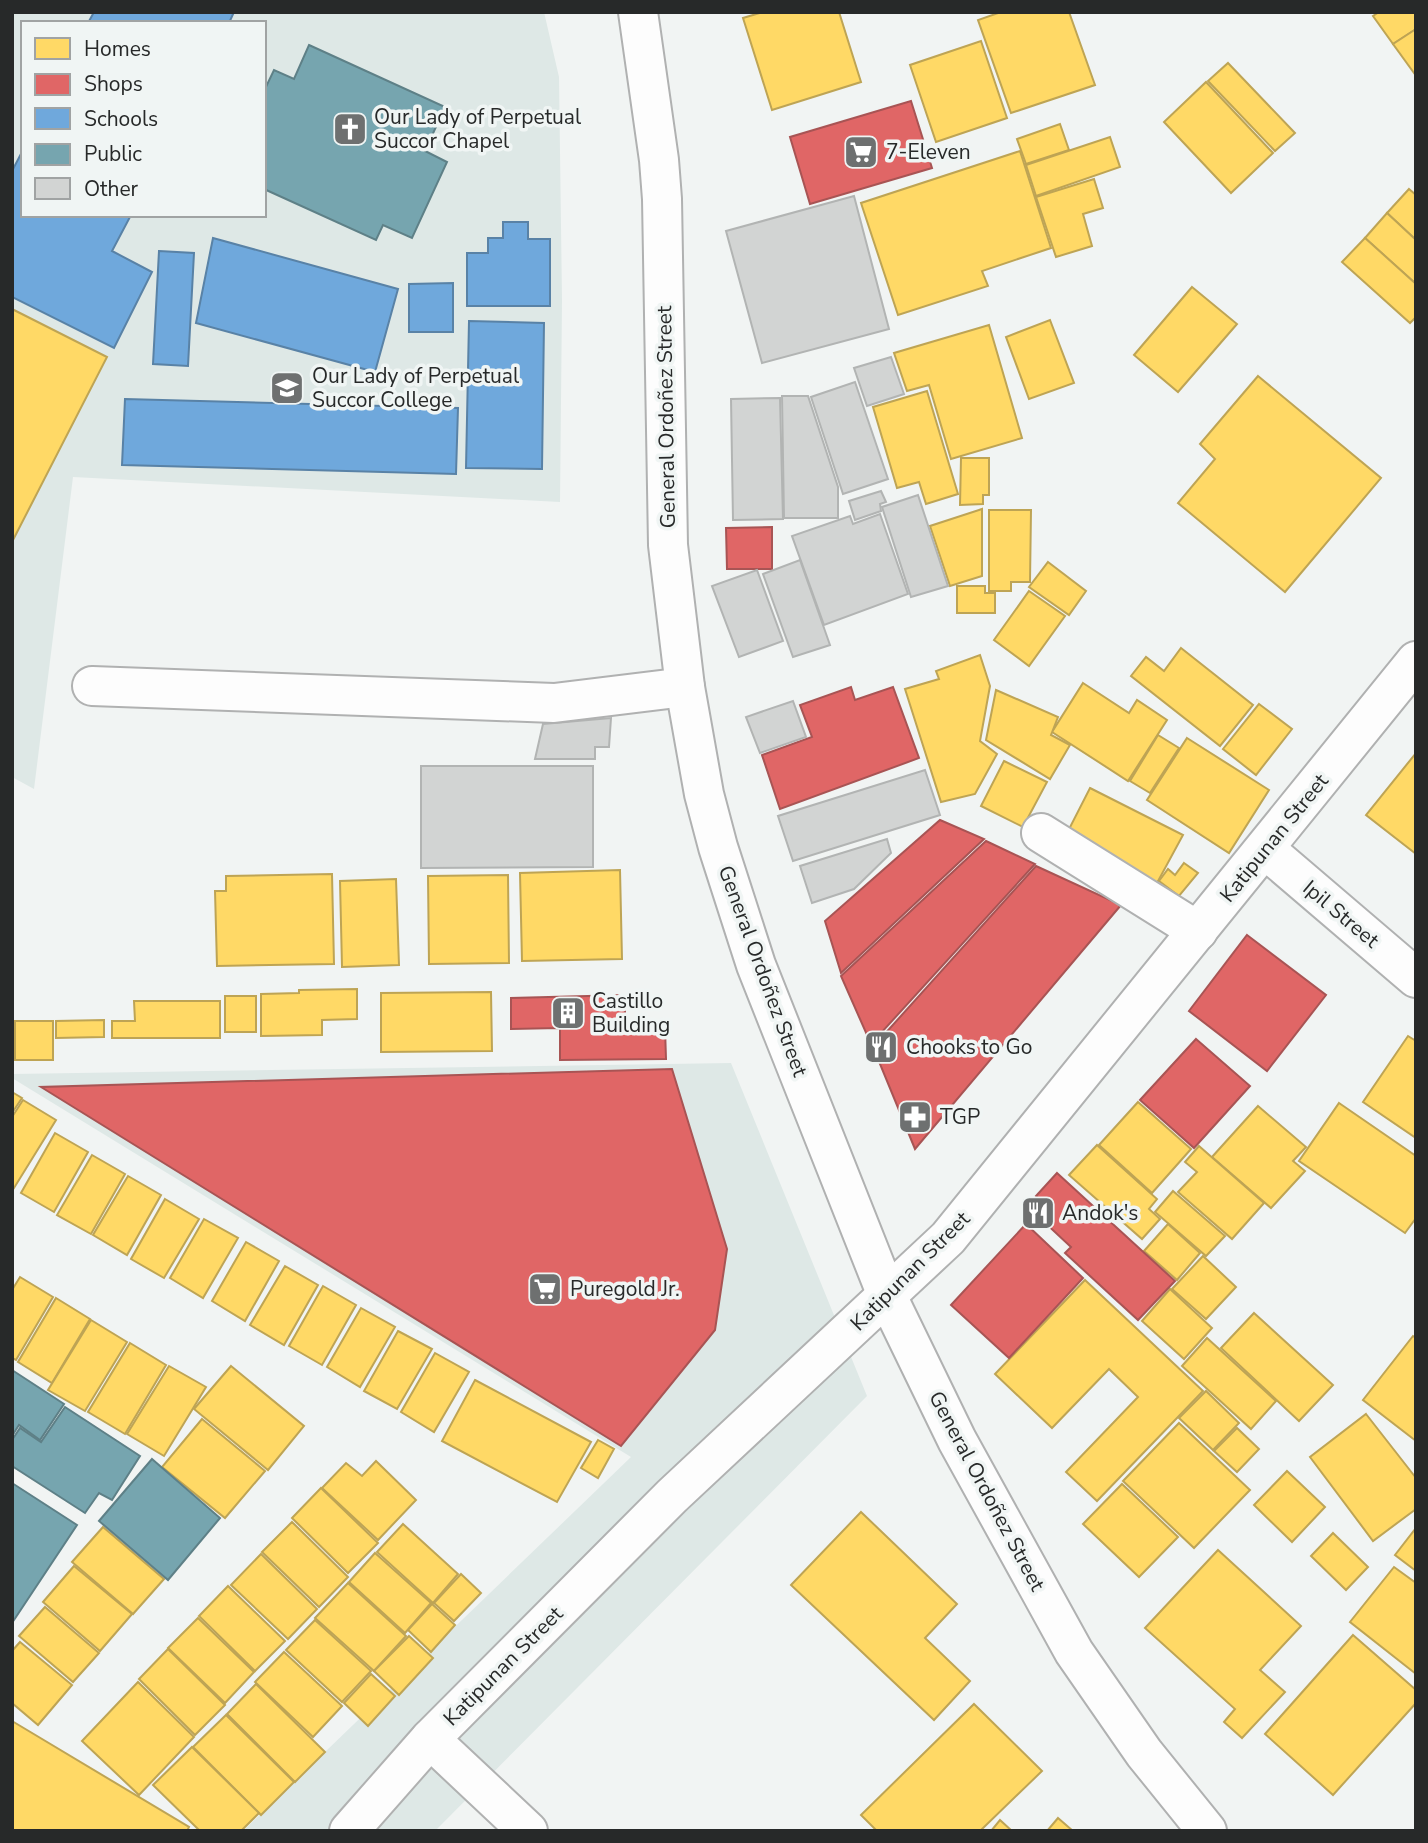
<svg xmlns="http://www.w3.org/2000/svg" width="1428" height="1843" font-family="'Nunito Sans',sans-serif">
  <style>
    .built { fill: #dee8e6; fill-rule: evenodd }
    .homes { fill: #ffd966; stroke: #bea454; stroke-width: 2 }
    .shops { fill: #e06666; stroke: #a85454; stroke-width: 2 }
    .schools { fill: #6fa8dc; stroke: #5982a6; stroke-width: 2 }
    .public { fill: #76a5af; stroke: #5e8087; stroke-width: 2 }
    .building { fill: #d2d4d3; stroke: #b2b4b3; stroke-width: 2 }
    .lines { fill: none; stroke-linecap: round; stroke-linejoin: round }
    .minor-casing { stroke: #b0b1b1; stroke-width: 42 }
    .major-casing { stroke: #b0b1b1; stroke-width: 42 }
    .minor { stroke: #fdfdfd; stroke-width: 38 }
    .major { stroke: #fdfdfd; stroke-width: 38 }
    .labels { text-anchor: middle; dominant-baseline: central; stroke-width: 7; stroke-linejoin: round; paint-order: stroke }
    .poi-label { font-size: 21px; fill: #272929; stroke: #f0f5f4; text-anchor: start }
    .street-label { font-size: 21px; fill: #272929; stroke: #f0f5f4 }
  </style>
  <rect width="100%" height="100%" fill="#f1f4f3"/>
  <g class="built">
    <path d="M12,12H544L559,77L562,300L560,502L73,477L34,789L12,777ZM23,23H264V215H23Z"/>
    <path d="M731,1063L867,1396L435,1831H243L631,1457L12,1078V1074Z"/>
  </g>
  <g class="homes">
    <path d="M763,12H839L861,82L772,110L743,18Z"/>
    <path d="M1001,12H1069L1095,85L1011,113L978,20Z"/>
    <path d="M1379,12H1416V29L1393,44L1373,16Z"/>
    <path d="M1416,29V71L1414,73L1393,44Z"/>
    <path d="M981,41L1007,118L936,142L910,65Z"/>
    <path d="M1228,63L1295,133L1275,151L1208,81Z"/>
    <path d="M1206,82L1273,153L1231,193L1164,122Z"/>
    <path d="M1060,124L1069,150L1026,164L1017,139Z"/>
    <path d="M1110,137L1120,167L1036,196L1026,165Z"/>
    <path d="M1020,151L1051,248L982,271L988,286L898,315L861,203Z"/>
    <path d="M1094,179L1103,208L1083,214L1092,246L1056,257L1036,197Z"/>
    <path d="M1409,189L1416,195V240L1387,213Z"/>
    <path d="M1387,213L1416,240V284L1365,238Z"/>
    <path d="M1365,238L1416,284V317L1410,323L1342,262Z"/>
    <path d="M1192,287L1237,324L1178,392L1134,355Z"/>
    <path d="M12,309L107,357L12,542Z"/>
    <path d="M1050,320L1074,383L1029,399L1006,337Z"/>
    <path d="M989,325L1022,438L951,459L929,385L907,391L894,353Z"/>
    <path d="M1258,376L1381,478L1285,592L1178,503L1215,459L1200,444Z"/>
    <path d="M927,391L958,494L926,504L919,482L897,488L873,407Z"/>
    <path d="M961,458H989V495H983V504L960,505Z"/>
    <path d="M982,509V576L950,586L930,526Z"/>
    <path d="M989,510H1031L1030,582H1011V591H989Z"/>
    <path d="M1048,562L1086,591L1069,615L1029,587Z"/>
    <path d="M957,586H985V593H995V613H957Z"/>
    <path d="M1029,591L1065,616L1029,666L994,640Z"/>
    <path d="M1181,648L1253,705L1220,746L1131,676L1146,657L1164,671Z"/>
    <path d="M980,655L990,686L980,741L997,754L975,794L941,802L905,689L939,679L936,671Z"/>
    <path d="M1083,683L1129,713L1137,700L1167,720L1128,781L1052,732Z"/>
    <path d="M996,690L1058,717L1051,735L1070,745L1050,779L986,740Z"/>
    <path d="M1259,704L1292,729L1256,775L1223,749Z"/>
    <path d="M1158,735L1179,748L1150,793L1130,781Z"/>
    <path d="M1187,738L1269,790L1229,853L1147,800Z"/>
    <path d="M1416,753V854L1366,815Z"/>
    <path d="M1004,761L1047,782L1023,827L981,806Z"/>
    <path d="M1090,788L1183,835L1157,883L1066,835Z"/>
    <path d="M1184,863L1198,873L1179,896L1159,881L1168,869L1175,875Z"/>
    <path d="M620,870L622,959L522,961L520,873Z"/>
    <path d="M332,874L334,964L217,966L215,891H226V876Z"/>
    <path d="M508,875L509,963L429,964L428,876Z"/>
    <path d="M396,879L399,965L342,967L340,881Z"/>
    <path d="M357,989V1019L322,1020V1035L261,1036V994L299,993V990Z"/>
    <path d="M491,992L492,1051L381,1052V993Z"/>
    <rect x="225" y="996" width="31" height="36"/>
    <path d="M134,1001H220V1038H112V1021H135Z"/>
    <path d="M104,1020V1037L56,1038V1021Z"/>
    <rect x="15" y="1021" width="38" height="39"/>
    <path d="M1408,1036L1416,1041V1138L1363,1102Z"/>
    <path d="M12,1092L22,1098L12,1113Z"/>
    <path d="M23,1100L56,1120L14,1188L12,1186V1117Z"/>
    <path d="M1138,1102L1191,1149L1152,1193L1099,1145Z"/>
    <path d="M1339,1103L1416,1156V1218L1405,1233L1299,1161Z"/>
    <path d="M1258,1106L1306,1147L1293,1161L1305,1171L1271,1208L1212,1157Z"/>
    <path d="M55,1133L88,1152L54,1212L21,1193Z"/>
    <path d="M1097,1145L1157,1199L1149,1209L1160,1219L1142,1239L1069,1175Z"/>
    <path d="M1199,1146L1264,1203L1232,1239L1178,1192L1197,1172L1185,1162Z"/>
    <path d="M92,1155L125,1174L91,1234L57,1215Z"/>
    <path d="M128,1176L161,1195L127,1255L93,1235Z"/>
    <path d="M1173,1191L1225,1236L1206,1256L1155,1212Z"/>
    <path d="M165,1199L199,1219L164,1278L131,1259Z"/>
    <path d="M204,1219L238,1238L203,1298L170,1278Z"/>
    <path d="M1168,1224L1200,1253L1177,1280L1144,1251Z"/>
    <path d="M246,1242L279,1261L245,1321L212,1301Z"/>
    <path d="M1203,1256L1236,1287L1206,1319L1172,1289Z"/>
    <path d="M285,1266L318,1285L284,1345L250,1325Z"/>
    <path d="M20,1277L53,1297L16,1360L12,1358V1290Z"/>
    <path d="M1085,1280L1203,1391L1097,1501L1066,1472L1138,1397L1109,1369L1052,1428L995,1374Z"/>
    <path d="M323,1286L356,1305L322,1365L289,1346Z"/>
    <path d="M1170,1289L1212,1328L1184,1359L1142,1321Z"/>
    <path d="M56,1298L90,1319L52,1383L18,1362Z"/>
    <path d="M361,1308L395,1327L360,1387L327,1367Z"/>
    <path d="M1254,1313L1333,1385L1299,1421L1221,1348Z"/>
    <path d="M91,1320L127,1342L85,1411L48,1390Z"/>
    <path d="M398,1331L432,1349L397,1409L364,1391Z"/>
    <path d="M1413,1336L1416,1338V1441L1363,1400Z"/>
    <path d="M1207,1338L1276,1401L1251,1429L1182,1366Z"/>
    <path d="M130,1343L166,1365L125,1434L88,1412Z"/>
    <path d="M435,1353L469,1372L434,1432L401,1412Z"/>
    <path d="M169,1366L206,1387L164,1456L127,1434Z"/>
    <path d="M231,1366L304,1426L268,1470L194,1409Z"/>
    <path d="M475,1380L591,1442L557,1502L442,1441Z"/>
    <path d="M1206,1391L1239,1423L1213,1450L1179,1418Z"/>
    <path d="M1366,1414L1416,1478V1509L1373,1541L1310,1457Z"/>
    <path d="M202,1419L265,1471L225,1518L162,1467Z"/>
    <path d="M1179,1423L1250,1490L1194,1548L1123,1481Z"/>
    <path d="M1237,1428L1259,1449L1237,1472L1214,1451Z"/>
    <path d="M598,1440L614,1449L598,1478L581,1468Z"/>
    <path d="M376,1461L416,1500L378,1540L322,1488L346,1463L362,1476Z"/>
    <path d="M1287,1471L1325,1507L1292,1542L1254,1505Z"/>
    <path d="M1122,1484L1178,1537L1139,1577L1083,1524Z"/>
    <path d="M321,1488L378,1543L348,1573L292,1518Z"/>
    <path d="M861,1512L957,1604L925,1638L970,1681L934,1720L791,1585Z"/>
    <path d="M292,1522L348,1577L319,1607L262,1552Z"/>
    <path d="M403,1524L458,1574L433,1603L377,1552Z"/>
    <path d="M103,1527L164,1579L133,1614L72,1562Z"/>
    <path d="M1416,1528V1571L1395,1555Z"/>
    <path d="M1333,1533L1368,1567L1346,1590L1311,1556Z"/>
    <path d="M1218,1550L1301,1626L1260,1670L1285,1692L1242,1738L1224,1722L1235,1709L1145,1628Z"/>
    <path d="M375,1553L431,1603L405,1633L349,1582Z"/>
    <path d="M261,1554L317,1609L288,1639L231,1585Z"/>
    <path d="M74,1566L132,1614L100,1651L43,1602Z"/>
    <path d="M1394,1567L1416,1583V1674L1350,1622Z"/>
    <path d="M461,1574L481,1593L454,1621L434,1603Z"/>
    <path d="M348,1583L406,1636L374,1671L315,1618Z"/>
    <path d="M228,1586L285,1641L255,1671L199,1616Z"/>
    <path d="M432,1604L455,1625L431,1652L408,1630Z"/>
    <path d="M45,1607L99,1653L73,1682L19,1636Z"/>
    <path d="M198,1618L254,1672L225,1703L168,1648Z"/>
    <path d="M315,1620L371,1671L342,1702L286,1650Z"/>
    <path d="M1353,1635L1416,1690V1703L1333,1795L1265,1734Z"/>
    <path d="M409,1636L433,1658L399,1695L374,1671Z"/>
    <path d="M20,1642L72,1685L38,1725L12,1703V1651Z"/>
    <path d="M168,1649L225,1705L195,1735L139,1679Z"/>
    <path d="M284,1652L342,1706L313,1737L255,1682Z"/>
    <path d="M371,1674L395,1696L368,1726L344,1703Z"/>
    <path d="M138,1682L194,1737L139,1795L82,1741Z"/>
    <path d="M256,1684L325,1752L295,1782L227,1714Z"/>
    <path d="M974,1704L1042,1771L980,1831H877L861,1815Z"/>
    <path d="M226,1715L294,1782L261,1815L193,1747Z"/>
    <path d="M12,1721L189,1827L187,1831H12Z"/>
    <path d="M192,1747L259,1813L241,1831H200L153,1785Z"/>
    <path d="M1058,1818L1073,1831H1047Z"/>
    <path d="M1000,1820L1012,1831H991Z"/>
  </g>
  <g class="shops">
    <path d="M911,101L932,168L810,204L790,137Z"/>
    <path d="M772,527V569H727L726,528Z"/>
    <path d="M851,687L855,700L893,687L919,758L780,809L762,755L812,737L800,705Z"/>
    <path d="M940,820L984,839L841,973L825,921Z"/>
    <path d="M986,841L1035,864L871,1044L841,976Z"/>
    <path d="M1036,866L1121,905L915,1149L873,1047Z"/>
    <path d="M1247,935L1326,995L1267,1071L1189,1011Z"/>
    <path d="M625,995V1029L665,1028L666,1059L560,1060V1028L511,1029V998Z"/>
    <path d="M1196,1039L1250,1086L1194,1148L1140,1100Z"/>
    <path d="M672,1069L727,1249L715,1330L621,1446L41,1087Z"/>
    <path d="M1057,1173L1175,1281L1138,1320L1065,1253L1071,1247L1042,1220L1050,1210L1036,1196Z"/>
    <path d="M1026,1224L1083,1278L1009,1358L951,1305Z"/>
  </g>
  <g class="schools">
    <path d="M94,12H234L229,23H88Z"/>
    <path d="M23,150V215H131L112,251L152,272L114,348L12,297V171Z"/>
    <path d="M503,222H528V239H550V306H467V253H488V238H503Z"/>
    <path d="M213,238L398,289L375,372L196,323Z"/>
    <path d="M159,251L194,253L188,366L153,364Z"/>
    <path d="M453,283V332H409V284Z"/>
    <path d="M469,321L544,323L542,469L466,468Z"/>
    <path d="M125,399L458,408L456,474L122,465Z"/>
  </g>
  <g class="public">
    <path d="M309,45L445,107L425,151L447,162L412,238L383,225L376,240L264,189V91L274,70L294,79Z"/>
    <path d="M12,1370L64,1404L40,1440L19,1425L12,1436Z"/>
    <path d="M65,1407L140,1456L112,1500L99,1493L85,1513L12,1466V1440L20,1428L41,1442Z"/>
    <path d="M152,1459L220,1518L168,1580L99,1521Z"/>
    <path d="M12,1483L77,1525L12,1623Z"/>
  </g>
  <g class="building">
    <path d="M854,196L889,329L762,363L726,231Z"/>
    <path d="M891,357L904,394L867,406L854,368Z"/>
    <path d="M855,382L888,479L843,494L811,397Z"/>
    <path d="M782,396H808L838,487V518H784Z"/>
    <path d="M780,398L783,519L733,520L731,399Z"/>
    <path d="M881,491L886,502L880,504L881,511L855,520L849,501Z"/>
    <path d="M918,495L948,586L911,597L882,507Z"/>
    <path d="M880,514L908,594L824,625L792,536L850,516L853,524Z"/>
    <path d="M800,560L830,645L793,657L763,574Z"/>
    <path d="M757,570L783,641L739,657L712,586Z"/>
    <path d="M793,701L806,737L760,753L746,717Z"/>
    <path d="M611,718L609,747H595V759H535L543,724Z"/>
    <path d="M421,766H593V867L421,868Z"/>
    <path d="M925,770L940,815L793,861L778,816Z"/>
    <path d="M887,839L891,853L854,889L812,903L800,866Z"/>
  </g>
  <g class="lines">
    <g class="minor-casing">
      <g id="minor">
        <path d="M92,686L554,703L685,687"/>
        <path d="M1041,833L1198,931"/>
        <path d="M1265,849L1416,978"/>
        <path d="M430,1739L528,1831"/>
        <path d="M349,1831L430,1739L672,1496L948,1238L1416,661"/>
      </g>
    </g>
    <g class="major-casing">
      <path id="major" d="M638,12L659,160L662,199L668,545L685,687L704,794L718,847L756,965L888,1298L957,1440L1074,1652L1144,1753L1207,1831"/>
    </g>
    <use href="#minor" class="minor"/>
    <use href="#major" class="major"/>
  </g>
  <defs>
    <g id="church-square" transform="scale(1.75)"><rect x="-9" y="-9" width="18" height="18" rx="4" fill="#6e7070" stroke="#f0f5f4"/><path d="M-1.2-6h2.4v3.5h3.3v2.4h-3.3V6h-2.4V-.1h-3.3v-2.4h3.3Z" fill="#fff"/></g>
    <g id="supermarket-square" transform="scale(1.75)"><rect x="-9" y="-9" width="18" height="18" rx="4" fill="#6e7070" stroke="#f0f5f4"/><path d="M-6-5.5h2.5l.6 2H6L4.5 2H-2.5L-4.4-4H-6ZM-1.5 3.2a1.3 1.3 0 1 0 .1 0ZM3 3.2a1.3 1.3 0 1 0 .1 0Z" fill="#fff"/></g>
    <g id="university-square" transform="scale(1.75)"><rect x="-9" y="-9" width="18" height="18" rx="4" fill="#6e7070" stroke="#f0f5f4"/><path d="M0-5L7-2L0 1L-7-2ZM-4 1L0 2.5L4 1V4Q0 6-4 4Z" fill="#fff"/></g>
    <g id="building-square" transform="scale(1.75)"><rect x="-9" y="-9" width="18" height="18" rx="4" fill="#6e7070" stroke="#f0f5f4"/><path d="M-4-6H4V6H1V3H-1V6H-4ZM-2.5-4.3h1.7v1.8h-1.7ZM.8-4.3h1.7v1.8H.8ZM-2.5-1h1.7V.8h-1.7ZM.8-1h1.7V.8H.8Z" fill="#fff"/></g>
    <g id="restaurant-square" transform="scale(1.75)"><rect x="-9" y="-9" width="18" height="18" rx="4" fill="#6e7070" stroke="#f0f5f4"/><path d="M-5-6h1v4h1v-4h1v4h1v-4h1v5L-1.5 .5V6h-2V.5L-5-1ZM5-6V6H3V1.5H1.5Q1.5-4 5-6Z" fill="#fff"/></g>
    <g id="pharmacy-square" transform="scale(1.75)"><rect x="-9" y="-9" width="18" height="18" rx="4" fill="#6e7070" stroke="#f0f5f4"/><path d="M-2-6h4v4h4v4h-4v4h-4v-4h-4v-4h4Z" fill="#fff"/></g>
  </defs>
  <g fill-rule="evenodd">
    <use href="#church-square" x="350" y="129"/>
    <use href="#supermarket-square" x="861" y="152"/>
    <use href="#university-square" x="287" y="388"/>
    <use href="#building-square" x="568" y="1013"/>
    <use href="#restaurant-square" x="881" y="1047"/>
    <use href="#pharmacy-square" x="915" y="1117"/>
    <use href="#restaurant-square" x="1038" y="1213"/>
    <use href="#supermarket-square" x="545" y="1289"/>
  </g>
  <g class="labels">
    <g class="poi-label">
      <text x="374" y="117">Our Lady of Perpetual<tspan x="374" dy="24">Succor Chapel</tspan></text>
      <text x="886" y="152">7-Eleven</text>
      <text x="312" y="376">Our Lady of Perpetual<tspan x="312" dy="24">Succor College</tspan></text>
      <text x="592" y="1001">Castillo<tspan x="592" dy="24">Building</tspan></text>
      <text x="906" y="1047">Chooks to Go</text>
      <text x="940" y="1117">TGP</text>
      <text x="1062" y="1213">Andok's</text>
      <text x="570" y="1289">Puregold Jr.</text>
    </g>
    <g class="street-label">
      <text transform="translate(666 417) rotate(-91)">General Ordoñez Street</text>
      <text transform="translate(1274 838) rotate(-51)">Katipunan Street</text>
      <text transform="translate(1341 914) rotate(40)">Ipil Street</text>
      <text transform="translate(763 971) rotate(70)">General Ordoñez Street</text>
      <text transform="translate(910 1271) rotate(-45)">Katipunan Street</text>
      <text transform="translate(987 1491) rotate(62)">General Ordoñez Street</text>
      <text transform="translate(503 1666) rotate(-45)">Katipunan Street</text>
    </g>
  </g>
  <rect width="1428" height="1843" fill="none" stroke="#272929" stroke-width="28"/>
  <rect x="21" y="21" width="245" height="196" fill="#f0f5f4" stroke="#a0a3a3" stroke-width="2"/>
  <rect x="35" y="38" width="35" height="21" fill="#ffd966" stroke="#a0a3a3" stroke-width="2"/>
  <text x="84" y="56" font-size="21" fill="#272929">Homes</text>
  <rect x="35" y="74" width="35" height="21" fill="#e06666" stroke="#a0a3a3" stroke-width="2"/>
  <text x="84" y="91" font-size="21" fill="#272929">Shops</text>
  <rect x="35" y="108" width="35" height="21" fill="#6fa8dc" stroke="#a0a3a3" stroke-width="2"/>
  <text x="84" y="126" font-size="21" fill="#272929">Schools</text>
  <rect x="35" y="144" width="35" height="21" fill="#76a5af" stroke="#a0a3a3" stroke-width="2"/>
  <text x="84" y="161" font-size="21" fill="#272929">Public</text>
  <rect x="35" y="178" width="35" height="21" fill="#d2d4d3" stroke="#a0a3a3" stroke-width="2"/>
  <text x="84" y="196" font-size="21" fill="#272929">Other</text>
</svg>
